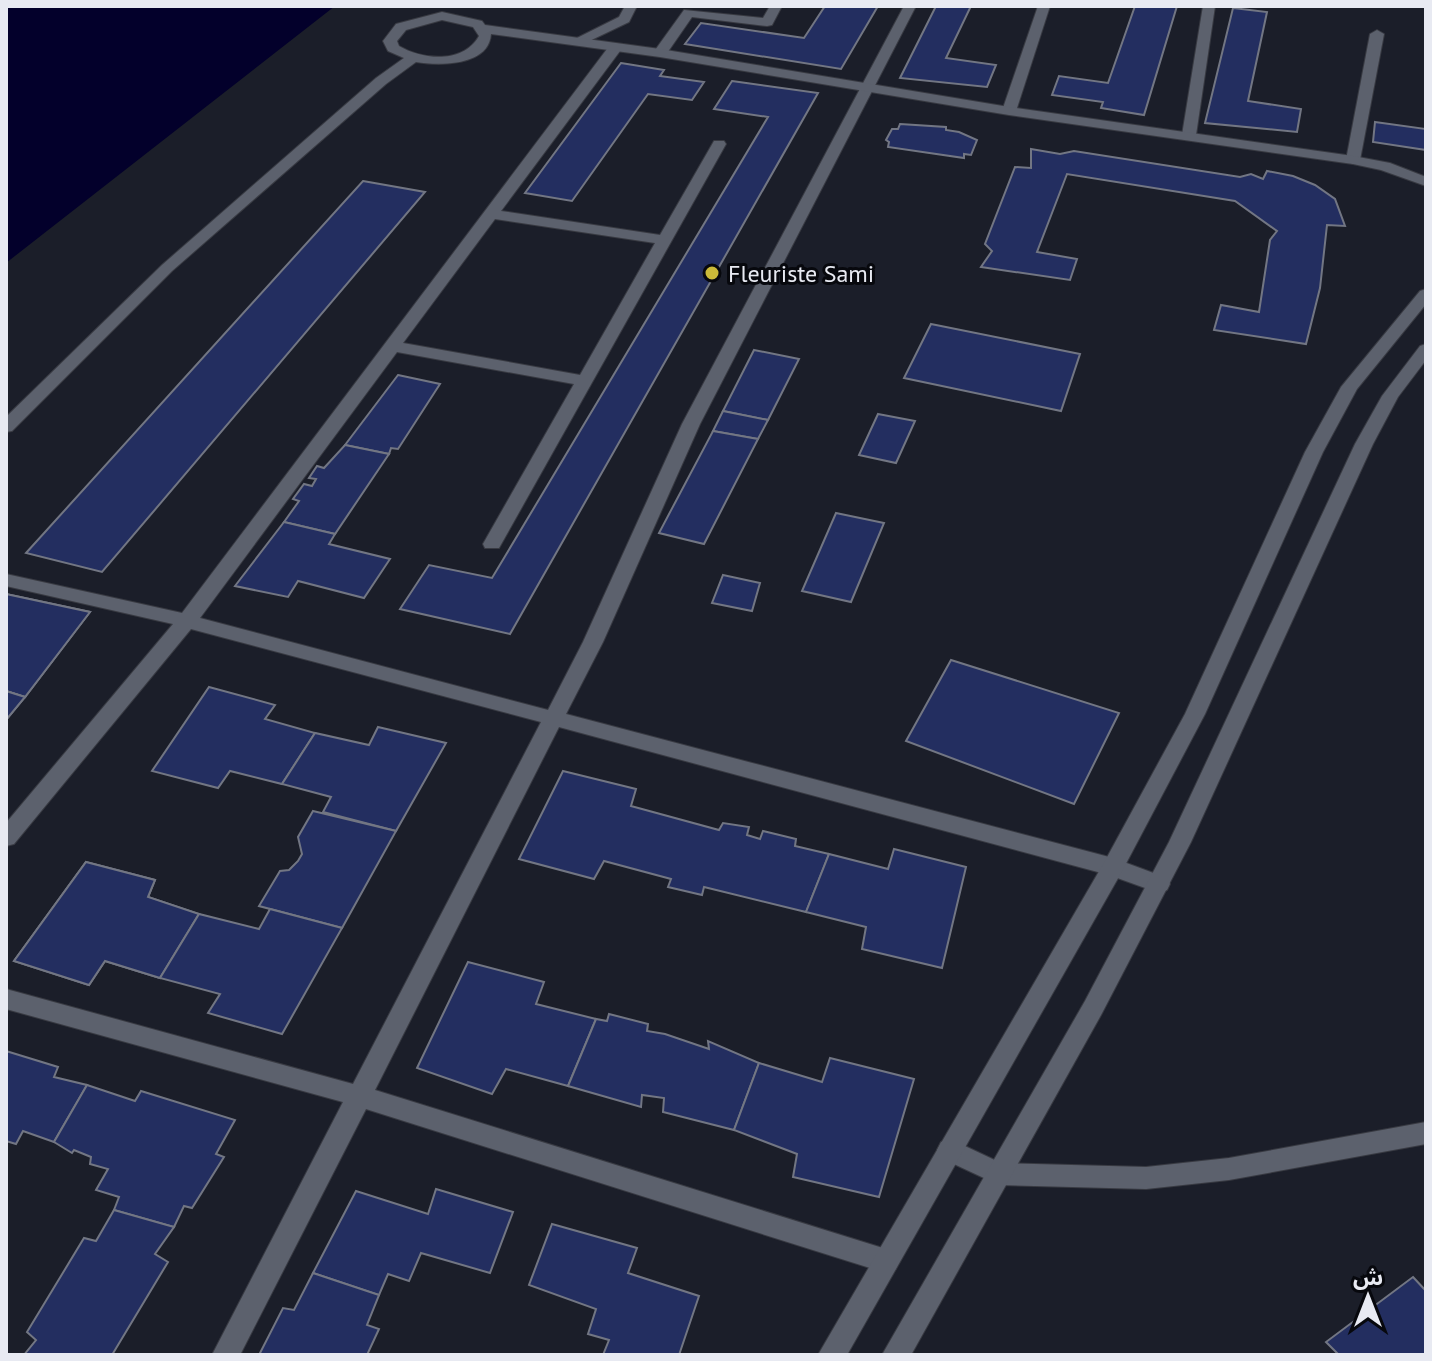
<svg xmlns="http://www.w3.org/2000/svg" width="1432" height="1361" font-family="'PT Sans','Noto Sans Arabic',sans-serif">
  <style>
    .water { fill: #03002b }
    .building { fill: #232e60; stroke: #727683; stroke-width: 2 }
    .lines { fill: none; stroke-linecap: round; stroke-linejoin: round }
    .lane-casing { stroke: #383a42; stroke-width: 2 }
    .street-casing { stroke: #383a42; stroke-width: 2 }
    .secondary-casing { stroke: #383a42; stroke-width: 2 }
    .lane { fill: #5c616d; fill-rule: evenodd }
    .street { fill: #5c616d; fill-rule: evenodd }
    .secondary { fill: #5c616d; fill-rule: evenodd }
    .poi-dot { fill: #cbba39; stroke: #07080d; stroke-width: 3 }
    .labels { text-anchor: middle; dominant-baseline: central; stroke-width: 6; stroke-linejoin: round; paint-order: stroke }
    .far-poi-label { font-size: 24px; fill: #e8eaf2; stroke: #07080d; text-anchor: start }
  </style>
  <rect width="100%" height="100%" fill="#1b1e29"/>
  <path class="water" d="M6,6H335L6,263Z"/>
  <g class="building">
    <path d="M825,6H878L841,69L685,44L701,23L804,38Z"/>
    <path d="M936,6H971L946,58L996,65L987,87L900,78Z"/>
    <path d="M1135,6H1177L1144,115L1101,108L1103,102L1052,95L1059,76L1108,83Z"/>
    <path d="M1233,8L1267,12L1248,101L1301,109L1297,132L1205,123Z"/>
    <path d="M621,63L664,70L660,76L704,82L692,100L648,94L572,201L525,193Z"/>
    <path d="M732,81L818,93L510,634L400,609L429,565L492,578L768,117L714,109Z"/>
    <path d="M1375,122L1426,129V150L1373,142Z"/>
    <path d="M900,124L946,127V130L959,132L977,140L971,155L964,154V158L888,147L889,142L886,140L892,129H898Z"/>
    <path d="M1031,149L1060,154L1074,151L1240,177L1251,174L1263,179L1267,171L1293,176L1315,185L1335,199L1345,226L1327,225L1320,288L1306,344L1214,330L1221,305L1259,312L1270,240L1277,231L1235,201L1067,174L1037,252L1077,259L1070,280L981,267L992,251L985,244L1015,167L1031,168Z"/>
    <path d="M363,181L425,192L102,572L26,553Z"/>
    <path d="M931,324L1080,354L1061,411L904,378Z"/>
    <path d="M754,350L799,359L768,420L723,411Z"/>
    <path d="M398,375L440,384L398,449L391,448L389,454L345,445Z"/>
    <path d="M723,411L768,420L758,439L713,431Z"/>
    <path d="M878,414L915,421L896,463L859,455Z"/>
    <path d="M713,431L758,439L704,544L659,533Z"/>
    <path d="M345,445L389,454L335,534L284,522L299,501L293,499L304,484L312,486L316,479L309,478L317,466L324,468Z"/>
    <path d="M836,513L884,523L851,602L802,591Z"/>
    <path d="M284,522L335,534L329,544L390,559L364,598L298,581L288,597L235,586Z"/>
    <path d="M723,575L760,583L752,611L712,603Z"/>
    <path d="M6,594L90,612L25,697L6,691Z"/>
    <path d="M6,594L90,612L25,697L6,691Z"/>
    <path d="M951,660L1119,713L1074,804L906,741Z"/>
    <path d="M209,687L275,705L265,719L315,733L282,784L230,771L218,788L152,771Z"/>
    <path d="M6,691L25,697L6,720Z"/>
    <path d="M6,691L25,697L6,720Z"/>
    <path d="M378,727L446,743L396,831L323,812L331,797L282,784L315,733L369,745Z"/>
    <path d="M563,771L636,789L631,806L719,830L723,823L749,827L747,835L760,839L763,831L796,839L795,846L829,854L806,912L704,887L702,895L668,887L671,879L604,861L594,879L519,859Z"/>
    <path d="M313,811L396,831L342,928L259,906L280,871L289,870L298,861L302,854L298,837Z"/>
    <path d="M894,849L966,867L942,968L862,949L866,927L806,912L829,854L888,869Z"/>
    <path d="M86,862L155,880L148,897L199,914L160,978L105,961L89,985L14,961Z"/>
    <path d="M86,862L155,880L148,897L199,914L160,978L105,961L89,985L14,961Z"/>
    <path d="M270,909L342,928L282,1034L208,1013L220,994L160,978L199,914L259,929Z"/>
    <path d="M468,962L544,982L536,1004L596,1019L568,1086L506,1069L492,1094L417,1068Z"/>
    <path d="M609,1014L648,1024L647,1031L665,1034L709,1049L708,1041L759,1063L734,1130L663,1112L664,1098L642,1095L641,1107L568,1086L596,1019L607,1021Z"/>
    <path d="M6,1051L58,1067L54,1077L87,1085L54,1142L23,1131L16,1144L6,1141Z"/>
    <path d="M830,1058L914,1079L879,1197L793,1177L797,1154L734,1130L759,1063L822,1082Z"/>
    <path d="M87,1085L135,1101L141,1091L235,1120L216,1154L224,1157L192,1208L184,1206L174,1227L114,1210L119,1197L96,1190L108,1169L90,1164L91,1157L74,1150L72,1153L54,1142Z"/>
    <path d="M436,1189L513,1212L490,1273L421,1253L409,1281L388,1274L379,1295L313,1273L356,1191L428,1214Z"/>
    <path d="M114,1210L174,1227L155,1254L168,1262L112,1355H24L36,1340L27,1332L84,1238L96,1241Z"/>
    <path d="M552,1224L637,1248L628,1273L699,1296L679,1355H603L609,1340L588,1334L596,1309L529,1285Z"/>
    <path d="M313,1273L379,1295L367,1325L379,1329L367,1355H259L283,1308L294,1310Z"/>
    <path d="M1413,1277L1426,1291V1355H1339L1326,1342Z"/>
  </g>
  <g class="lines">
    <g class="lane-casing">
      <path id="lane" d="M1426,1122V1144L1229,1180L1146,1189L999,1185L941,1158L937,1150L941,1142L950,1139L1001,1163L1146,1167L1229,1158Z"/>
    </g>
    <g class="street-casing">
      <g id="street">
        <path d="M625,6H637L629,22L581,45L569,42L619,17Z"/>
        <path d="M770,6H782L772,25L767,26L692,17L665,56L653,53L684,10L763,18Z"/>
        <path d="M904,6H916L700,424L603,642L566,714L1113,858L1167,878L1170,884L1167,890L1159,893L1109,875L559,727L375,1090L886,1249L895,1252L899,1261L895,1270L886,1273L366,1109L240,1355H212L343,1102L6,1009V989L353,1084L541,722L191,629L14,844L6,846V823L173,624L6,586V574L182,613L610,45H620V51L501,211L660,235L714,141H724L726,144L499,548H485L483,544L574,384L397,352L200,618L548,710L583,642L682,424ZM495,219L655,243L580,375L403,343Z"/>
        <path d="M1038,6H1050L1016,111L1004,114L1002,111Z"/>
        <path d="M1203,6H1215L1196,135L1189,139L1182,135Z"/>
        <path d="M1377,30L1384,34L1360,160L1353,164L1346,160L1370,34Z"/>
      </g>
    </g>
    <g class="secondary-casing">
      <g id="secondary">
        <path d="M442,12L482,21L485,25L660,49L1009,107L1353,156L1390,163L1426,177V186L1381,170L1353,164L1009,115L660,57L491,34C489,66 440,66 416,62L386,84L172,271L12,431L6,432V417L162,265L376,78L404,58L388,51L383,41L396,24ZM442,20L473,27L479,36C463,64 423,60 399,46L397,41L406,30Z"/>
        <path d="M1426,289V304L1357,389L1323,452L1205,714L1121,873L847,1355H818L1105,861L1185,714L1305,452L1341,387L1420,291Z"/>
        <path d="M1426,344V360L1398,397L1373,444L1191,842L1101,1015L911,1355H882L1085,1001L1169,842L1355,444L1382,396L1420,346Z"/>
      </g>
    </g>
    <use href="#lane" class="lane"/>
    <use href="#street" class="street"/>
    <use href="#secondary" class="secondary"/>
  </g>
  <circle class="poi-dot" cx="712" cy="273" r="8"/>
  <g class="labels">
    <g class="far-poi-label">
      <text x="728" y="273">Fleuriste Sami</text>
    </g>
  </g>
  <rect width="1432" height="1361" fill="none" stroke="#e8eaf2" stroke-width="16"/>
  <g transform="translate(1368 1297)" stroke="#07080d" stroke-width="6" paint-order="stroke">
  <path d="M0-6L14 30L0 20L-14 30Z" fill="#e8eaf2"/>
  <text y="-12" font-size="22" font-weight="bold" text-anchor="middle" fill="#e8eaf2">ش</text>
  </g>
</svg>
